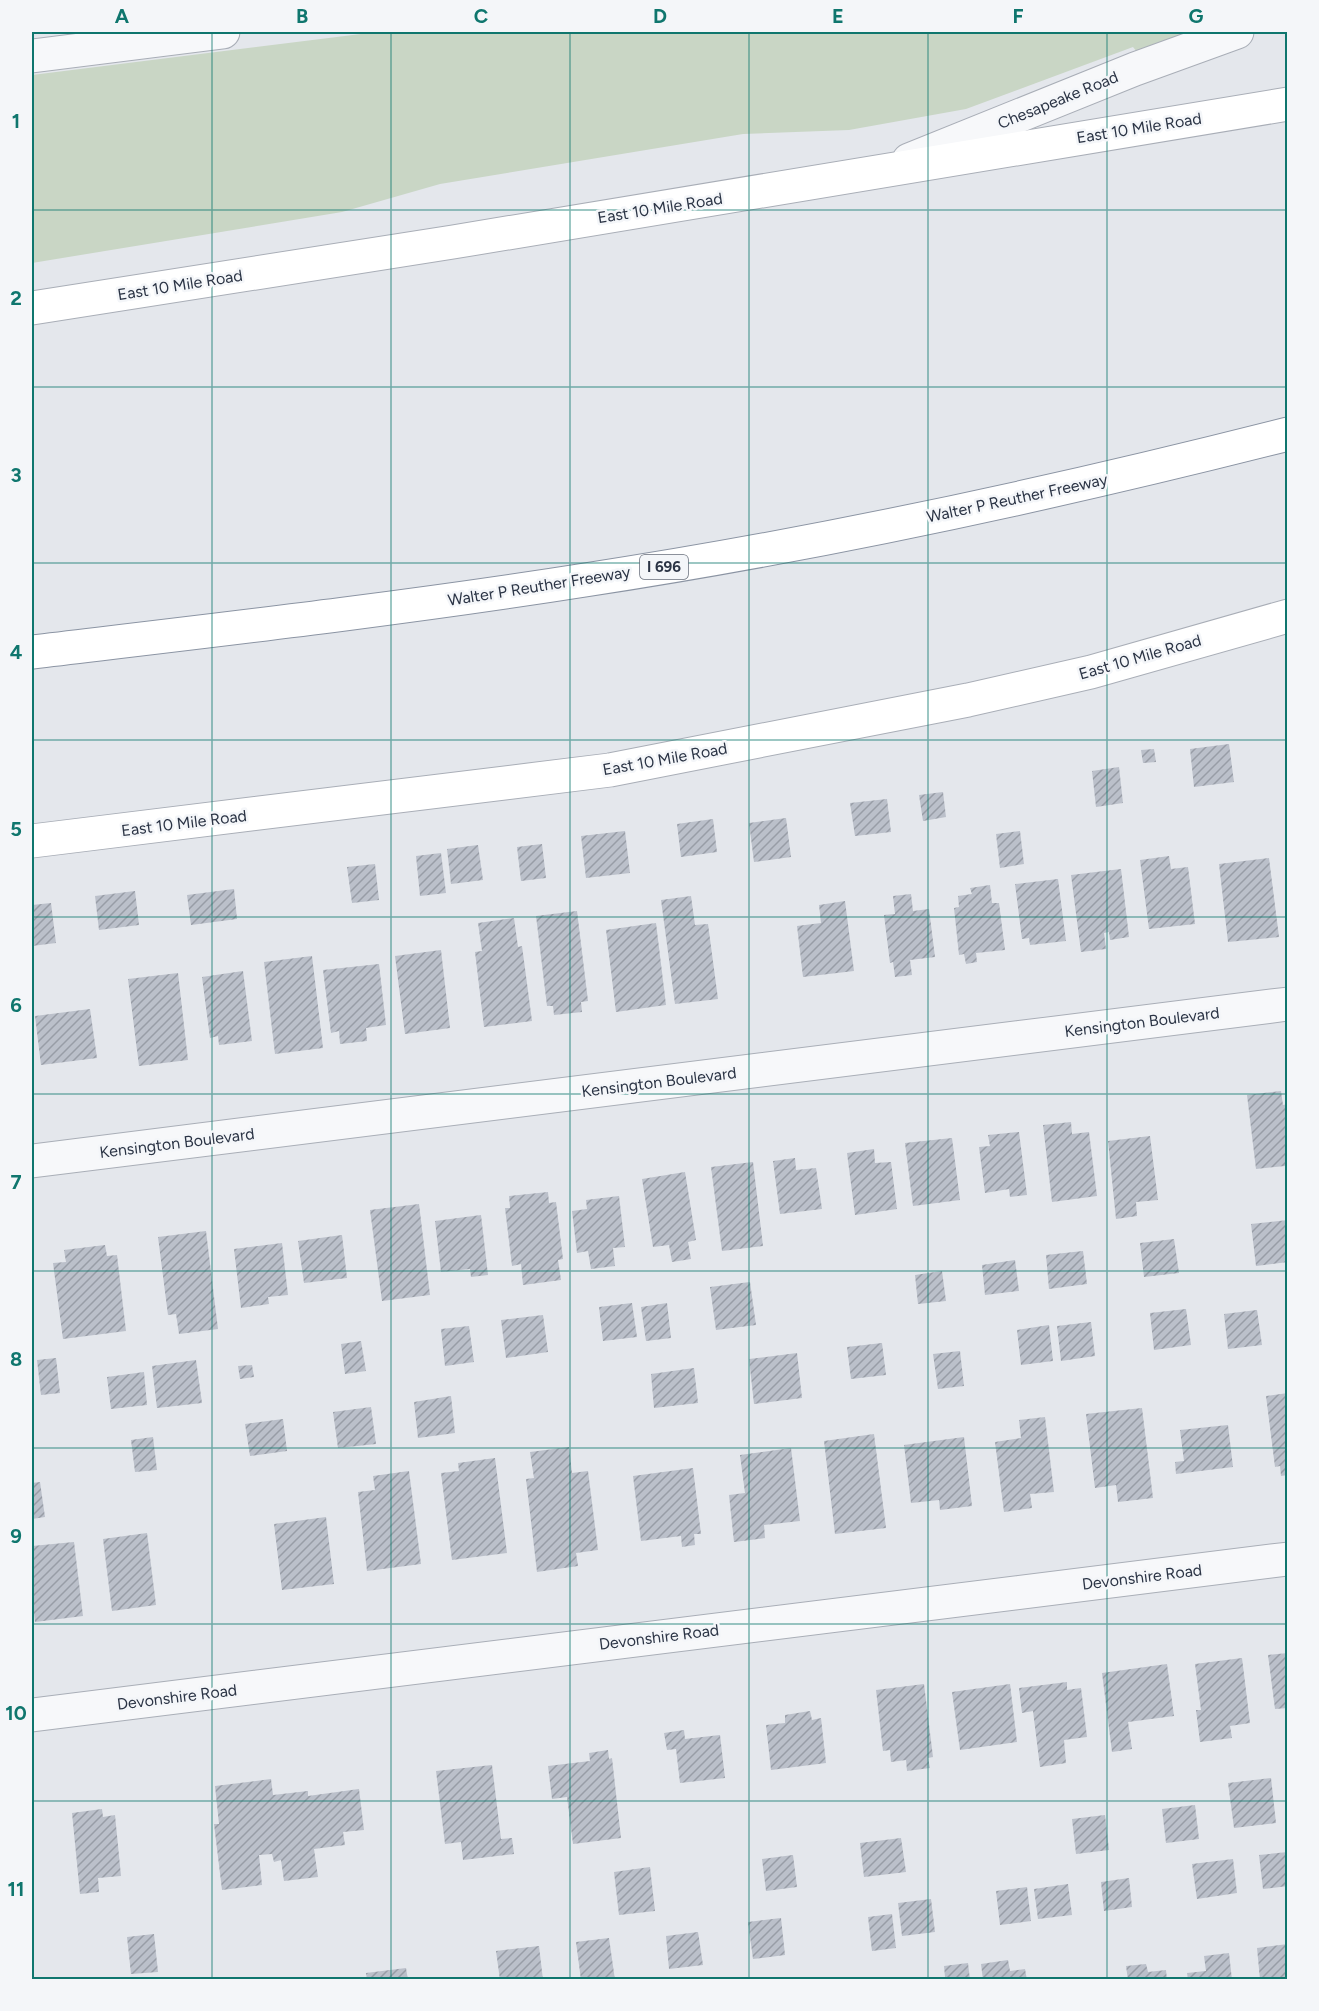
<svg xmlns="http://www.w3.org/2000/svg" width="1319" height="2011" font-family="Figtree,sans-serif">
  <style>
    .grass { fill: #c9d6c5 }
    .building { fill: url(#building-hatch) }
    .lines { fill: none; stroke-linecap: round; stroke-linejoin: round }
    .minor-casing { stroke: #a9aeb7; stroke-width: 35 }
    .secondary-casing { stroke: #a9aeb7; stroke-width: 35 }
    .motorway-casing { stroke: #8b94a3; stroke-width: 35 }
    .minor { stroke: #f7f8fa; stroke-width: 33 }
    .secondary { stroke: #fff; stroke-width: 33 }
    .motorway { stroke: #fff; stroke-width: 33 }
    .grid { fill: none; stroke: #0f766e; stroke-width: 1.5; stroke-opacity: 0.55 }
    .labels { text-anchor: middle; dominant-baseline: central; stroke-width: 5; stroke-linejoin: round; paint-order: stroke }
    .shield { fill: #f4f6f9; stroke: #676e7b; stroke-width: 1.5 }
    .shield-label { font-size: 15px; font-weight: bold; fill: #2b3445 }
    .street-label { font-size: 16px; fill: #2b3445; stroke: #f4f6f9 }
    .neatline { fill: none; stroke: #0f766e; stroke-width: 2 }
    .grid-label { font-size: 20px; text-anchor: middle; font-weight: bold; fill: #0f766e }
  </style>
  <defs>
    <pattern id="building-hatch" width="6" height="6" patternUnits="userSpaceOnUse" patternTransform="scale(1.5)"><rect width="6" height="6" fill="#bbc0ca"/><path d="M-1 1l2-2M0 6l6-6M5 7l2-2" fill="none" stroke="#989da6"/></pattern>
  </defs>
  <rect width="100%" height="100%" fill="#e4e7ec"/>
  <path class="grass" d="M377,32H1192L1137,52L1133,47L966,109L849,130L743,134L440,184L342,212L32,263V75Z"/>
  <g class="building">
    <path d="M1229,744L1234,782L1194,787L1190,749Z"/>
    <path d="M1154,749L1156,762L1143,763L1141,750Z"/>
    <path d="M1119,767L1123,803L1096,807L1092,771Z"/>
    <path d="M943,792L946,817L923,821L919,795Z"/>
    <path d="M887,799L891,832L855,836L850,803Z"/>
    <path d="M786,818L791,857L754,862L749,823Z"/>
    <path d="M713,819L717,852L681,857L677,824Z"/>
    <path d="M625,831L630,873L586,878L581,836Z"/>
    <path d="M1020,831L1024,864L1000,868L996,834Z"/>
    <path d="M542,844L546,878L521,881L517,847Z"/>
    <path d="M478,845L483,880L451,884L447,849Z"/>
    <path d="M441,853L446,893L420,896L416,856Z"/>
    <path d="M1169,856L1171,869L1188,867L1195,924L1149,929L1140,860Z"/>
    <path d="M1269,858L1279,937L1228,942L1219,864Z"/>
    <path d="M375,864L379,900L352,903L347,867Z"/>
    <path d="M1121,869L1129,937L1110,940L1109,932L1104,933L1106,949L1081,952L1071,875Z"/>
    <path d="M1058,879L1066,941L1030,945L1029,938L1022,939L1015,884Z"/>
    <path d="M990,885L992,903H999L1005,950L976,953L977,962L966,964L964,954L959,955L954,908L959,907L958,896L972,894L970,888Z"/>
    <path d="M234,889L237,919L191,925L187,895Z"/>
    <path d="M135,891L139,925L99,930L95,896Z"/>
    <path d="M911,894L913,911L929,909L935,957L910,960L912,975L895,977L893,962L890,963L884,915L895,914L893,896Z"/>
    <path d="M691,896L695,925L708,924L718,999L675,1004L661,900Z"/>
    <path d="M845,901L854,971L803,977L797,926L821,923L819,905Z"/>
    <path d="M51,903L56,943L32,946V905Z"/>
    <path d="M577,911L588,1001L581,1002L582,1012L554,1015L553,1006H547L536,916Z"/>
    <path d="M514,918L518,947L522,946L532,1021L484,1027L475,952L482,951L478,923Z"/>
    <path d="M656,923L666,1005L616,1012L606,930Z"/>
    <path d="M441,950L450,1028L405,1034L395,956Z"/>
    <path d="M312,956L323,1048L275,1054L264,962Z"/>
    <path d="M379,964L386,1025L366,1028L367,1041L340,1044L339,1031L331,1033L323,970Z"/>
    <path d="M243,971L252,1041L219,1045L218,1036L210,1038L202,977Z"/>
    <path d="M178,973L188,1060L139,1066L128,979Z"/>
    <path d="M90,1009L97,1058L41,1065L35,1016Z"/>
    <path d="M1281,1091L1283,1105L1288,1104V1176L1285,1166L1256,1169L1247,1095Z"/>
    <path d="M1071,1122L1072,1134L1089,1132L1097,1196L1052,1202L1043,1125Z"/>
    <path d="M1019,1132L1027,1195L1010,1197L1009,1189L985,1193L979,1147L990,1146L988,1135Z"/>
    <path d="M1150,1136L1158,1200L1136,1202L1137,1216L1116,1219L1108,1141Z"/>
    <path d="M952,1138L960,1200L913,1206L905,1143Z"/>
    <path d="M874,1149L875,1163L891,1162L897,1209L855,1215L847,1153Z"/>
    <path d="M795,1158L796,1170L816,1168L822,1209L780,1214L773,1161Z"/>
    <path d="M753,1162L763,1246L722,1251L711,1167Z"/>
    <path d="M685,1172L696,1240L688,1242L691,1259L672,1262L669,1245L653,1247L642,1179Z"/>
    <path d="M548,1192L549,1203L556,1202L563,1259L558,1260L561,1280L523,1285L521,1264L512,1266L505,1208H510L509,1196Z"/>
    <path d="M619,1196L625,1247L613,1248L615,1266L591,1269L588,1251L577,1253L572,1211L587,1209L586,1200Z"/>
    <path d="M419,1204L430,1295L382,1301L370,1210Z"/>
    <path d="M481,1215L488,1275L471,1277L470,1269L441,1272L435,1221Z"/>
    <path d="M1288,1220V1262L1256,1266L1251,1224Z"/>
    <path d="M206,1231L218,1329L179,1334L176,1314L168,1315L158,1237Z"/>
    <path d="M342,1235L347,1278L304,1283L298,1241Z"/>
    <path d="M1174,1239L1179,1273L1144,1277L1140,1243Z"/>
    <path d="M282,1243L288,1295L268,1297L269,1304L241,1308L234,1249Z"/>
    <path d="M105,1245L107,1256L117,1255L126,1331L63,1339L53,1263L66,1262L64,1250Z"/>
    <path d="M1083,1251L1087,1284L1049,1289L1046,1255Z"/>
    <path d="M1015,1260L1019,1291L985,1295L982,1265Z"/>
    <path d="M942,1271L946,1301L918,1304L915,1275Z"/>
    <path d="M750,1282L756,1325L716,1330L710,1287Z"/>
    <path d="M632,1303L637,1337L603,1341L599,1307Z"/>
    <path d="M667,1303L671,1338L646,1341L641,1307Z"/>
    <path d="M1186,1309L1191,1345L1154,1350L1150,1313Z"/>
    <path d="M1257,1310L1262,1345L1228,1349L1224,1314Z"/>
    <path d="M543,1315L548,1352L506,1358L501,1320Z"/>
    <path d="M1091,1322L1095,1356L1061,1361L1057,1326Z"/>
    <path d="M1049,1325L1053,1361L1021,1365L1017,1330Z"/>
    <path d="M469,1326L474,1362L445,1366L441,1329Z"/>
    <path d="M361,1341L366,1371L345,1374L341,1344Z"/>
    <path d="M882,1343L886,1375L851,1379L847,1347Z"/>
    <path d="M960,1351L964,1386L938,1389L933,1354Z"/>
    <path d="M797,1353L802,1398L754,1404L749,1359Z"/>
    <path d="M56,1358L60,1393L41,1395L37,1360Z"/>
    <path d="M196,1360L202,1403L157,1408L152,1366Z"/>
    <path d="M252,1365L254,1377L240,1379L238,1366Z"/>
    <path d="M694,1368L698,1403L654,1408L651,1374Z"/>
    <path d="M144,1372L147,1405L111,1409L107,1377Z"/>
    <path d="M1288,1393V1475L1281,1476L1280,1466L1275,1467L1266,1396Z"/>
    <path d="M451,1396L455,1433L418,1438L414,1402Z"/>
    <path d="M371,1407L376,1444L338,1448L333,1412Z"/>
    <path d="M1142,1408L1153,1498L1118,1502L1116,1485L1095,1488L1086,1414Z"/>
    <path d="M1045,1417L1054,1492L1030,1494L1032,1508L1004,1512L995,1442L1021,1438L1019,1420Z"/>
    <path d="M283,1419L287,1451L250,1456L245,1424Z"/>
    <path d="M1228,1425L1233,1467L1176,1474L1175,1462L1184,1461L1180,1430Z"/>
    <path d="M874,1434L886,1528L835,1534L824,1441Z"/>
    <path d="M153,1437L157,1470L135,1472L131,1440Z"/>
    <path d="M964,1437L972,1506L940,1510L939,1500L911,1503L904,1445Z"/>
    <path d="M569,1447L572,1473L588,1471L598,1550L576,1553L578,1566L537,1572L526,1479L534,1478L530,1452Z"/>
    <path d="M791,1448L800,1521L764,1525L765,1538L734,1542L729,1495L745,1493L740,1455Z"/>
    <path d="M495,1458L507,1553L452,1560L441,1473L459,1471L458,1463Z"/>
    <path d="M693,1468L701,1534H694L695,1545L682,1547L681,1536L641,1541L633,1476Z"/>
    <path d="M409,1471L421,1564L367,1571L358,1492L375,1490L373,1476Z"/>
    <path d="M40,1482L45,1517L32,1519V1483Z"/>
    <path d="M326,1517L334,1584L282,1590L274,1524Z"/>
    <path d="M147,1533L156,1605L112,1611L103,1539Z"/>
    <path d="M74,1542L83,1616L35,1622L32,1596V1546Z"/>
    <path d="M1288,1653V1708L1275,1709L1268,1655Z"/>
    <path d="M1242,1658L1250,1723L1230,1726L1232,1738L1200,1742L1196,1710H1201L1195,1664Z"/>
    <path d="M1167,1664L1174,1716L1128,1722L1132,1749L1112,1752L1102,1673Z"/>
    <path d="M1067,1682V1690L1081,1688L1087,1737L1064,1740L1066,1763L1040,1767L1033,1711L1022,1713L1019,1688Z"/>
    <path d="M924,1684L933,1757L928,1758L930,1768L907,1771L906,1760L891,1762L890,1750L883,1751L876,1690Z"/>
    <path d="M1010,1684L1017,1742L960,1750L952,1692Z"/>
    <path d="M810,1711L812,1720L821,1718L826,1763L771,1770L766,1725L785,1723V1715Z"/>
    <path d="M684,1730L685,1739L720,1735L725,1778L680,1783L676,1749L667,1750L664,1733Z"/>
    <path d="M608,1750L609,1759L612,1758L621,1838L573,1844L567,1797L552,1799L548,1766L590,1761L589,1753Z"/>
    <path d="M492,1765L501,1839L512,1838L514,1854L463,1860L461,1842L445,1844L436,1771Z"/>
    <path d="M1271,1778L1276,1823L1234,1828L1228,1783Z"/>
    <path d="M271,1779L273,1795L308,1791V1796L359,1789L364,1830L343,1832L345,1845L314,1849L318,1877L284,1881L281,1860L274,1862L272,1854L259,1855L262,1885L222,1890L214,1824H219L215,1786Z"/>
    <path d="M1195,1805L1199,1839L1166,1843L1162,1809Z"/>
    <path d="M102,1809L103,1817L115,1815L121,1876L98,1878L99,1892L80,1894L72,1813Z"/>
    <path d="M1105,1815L1109,1850L1076,1854L1072,1819Z"/>
    <path d="M901,1838L906,1872L864,1877L860,1843Z"/>
    <path d="M1288,1852V1886L1263,1889L1259,1855Z"/>
    <path d="M793,1855L797,1887L766,1891L762,1859Z"/>
    <path d="M1233,1859L1237,1893L1197,1899L1192,1864Z"/>
    <path d="M650,1867L655,1911L619,1915L614,1872Z"/>
    <path d="M1129,1878L1132,1907L1104,1911L1101,1882Z"/>
    <path d="M1068,1884L1072,1915L1038,1919L1034,1889Z"/>
    <path d="M1027,1887L1031,1921L1000,1925L996,1891Z"/>
    <path d="M931,1899L935,1932L902,1936L898,1903Z"/>
    <path d="M892,1914L896,1948L872,1951L868,1917Z"/>
    <path d="M781,1918L785,1955L753,1959L748,1922Z"/>
    <path d="M698,1932L703,1965L669,1969L666,1936Z"/>
    <path d="M154,1934L158,1972L131,1974L127,1937Z"/>
    <path d="M609,1938L615,1980H581L576,1942Z"/>
    <path d="M1288,1944V1980H1260L1257,1948Z"/>
    <path d="M539,1946L543,1980H500L496,1951Z"/>
    <path d="M1229,1953L1232,1980H1188L1187,1973L1206,1971L1204,1956Z"/>
    <path d="M1008,1960L1010,1971L1025,1969L1027,1980H983L981,1964Z"/>
    <path d="M968,1963L970,1980H936L945,1977L944,1966Z"/>
    <path d="M1146,1964L1148,1972L1166,1970L1167,1980H1128L1126,1966Z"/>
    <path d="M406,1968L408,1980H367L366,1973Z"/>
  </g>
  <g class="lines">
    <g class="minor-casing">
      <g id="minor">
        <path d="M32,56L223,32"/>
        <path d="M909,160L1135,69L1237,32"/>
        <path d="M32,1161L1288,1004"/>
        <path d="M32,1715L1288,1559"/>
      </g>
    </g>
    <g class="secondary-casing">
      <g id="secondary">
        <path d="M32,308L453,242L1288,104"/>
        <path d="M32,841L610,770L968,700L1091,672L1288,616"/>
      </g>
    </g>
    <g class="motorway-casing">
      <path id="motorway" d="M32,652C216,630 401,609 585,580C821,544 1056,493 1288,434"/>
    </g>
    <use href="#minor" class="minor"/>
    <use href="#secondary" class="secondary"/>
    <use href="#motorway" class="motorway"/>
  </g>
  <path class="grid" d="M212,32V1980M391,32V1980M570,32V1980M749,32V1980M928,32V1980M1107,32V1980M32,210H1288M32,387H1288M32,563H1288M32,740H1288M32,917H1288M32,1094H1288M32,1271H1288M32,1448H1288M32,1624H1288M32,1801H1288"/>
  <g class="labels">
    <rect class="shield" x="640" y="555" width="48" height="24" rx="4.5"/>
    <g class="shield-label">
      <text x="664" y="567">I 696</text>
    </g>
    <g class="street-label">
      <text transform="translate(1058 100) rotate(-22)">Chesapeake Road</text>
      <text transform="translate(1139 128) rotate(-9)">East 10 Mile Road</text>
      <text transform="translate(660 208) rotate(-9)">East 10 Mile Road</text>
      <text transform="translate(180 285) rotate(-9)">East 10 Mile Road</text>
      <text transform="translate(1017 498) rotate(-12)">Walter P Reuther Freeway</text>
      <text transform="translate(539 586) rotate(-9)">Walter P Reuther Freeway</text>
      <text transform="translate(1140 657) rotate(-16)">East 10 Mile Road</text>
      <text transform="translate(665 759) rotate(-10)">East 10 Mile Road</text>
      <text transform="translate(184 823) rotate(-7)">East 10 Mile Road</text>
      <text transform="translate(1142 1022) rotate(-7)">Kensington Boulevard</text>
      <text transform="translate(659 1082) rotate(-7)">Kensington Boulevard</text>
      <text transform="translate(177 1143) rotate(-7)">Kensington Boulevard</text>
      <text transform="translate(1142 1577) rotate(-7)">Devonshire Road</text>
      <text transform="translate(659 1637) rotate(-7)">Devonshire Road</text>
      <text transform="translate(177 1697) rotate(-7)">Devonshire Road</text>
    </g>
  </g>
  <rect width="1319" height="2011" fill="none" stroke="#f4f6f9" stroke-width="66"/>
  <rect x="33" y="33" width="1253" height="1945" class="neatline"/>
  <g class="grid-label">
    <text x="122" y="23">A</text>
    <text x="302" y="23">B</text>
    <text x="481" y="23">C</text>
    <text x="660" y="23">D</text>
    <text x="838" y="23">E</text>
    <text x="1018" y="23">F</text>
    <text x="1196" y="23">G</text>
    <text x="16" y="128">1</text>
    <text x="16" y="305">2</text>
    <text x="16" y="482">3</text>
    <text x="16" y="659">4</text>
    <text x="16" y="836">5</text>
    <text x="16" y="1012">6</text>
    <text x="16" y="1189">7</text>
    <text x="16" y="1366">8</text>
    <text x="16" y="1543">9</text>
    <text x="16" y="1720">10</text>
    <text x="16" y="1896">11</text>
  </g>
</svg>
